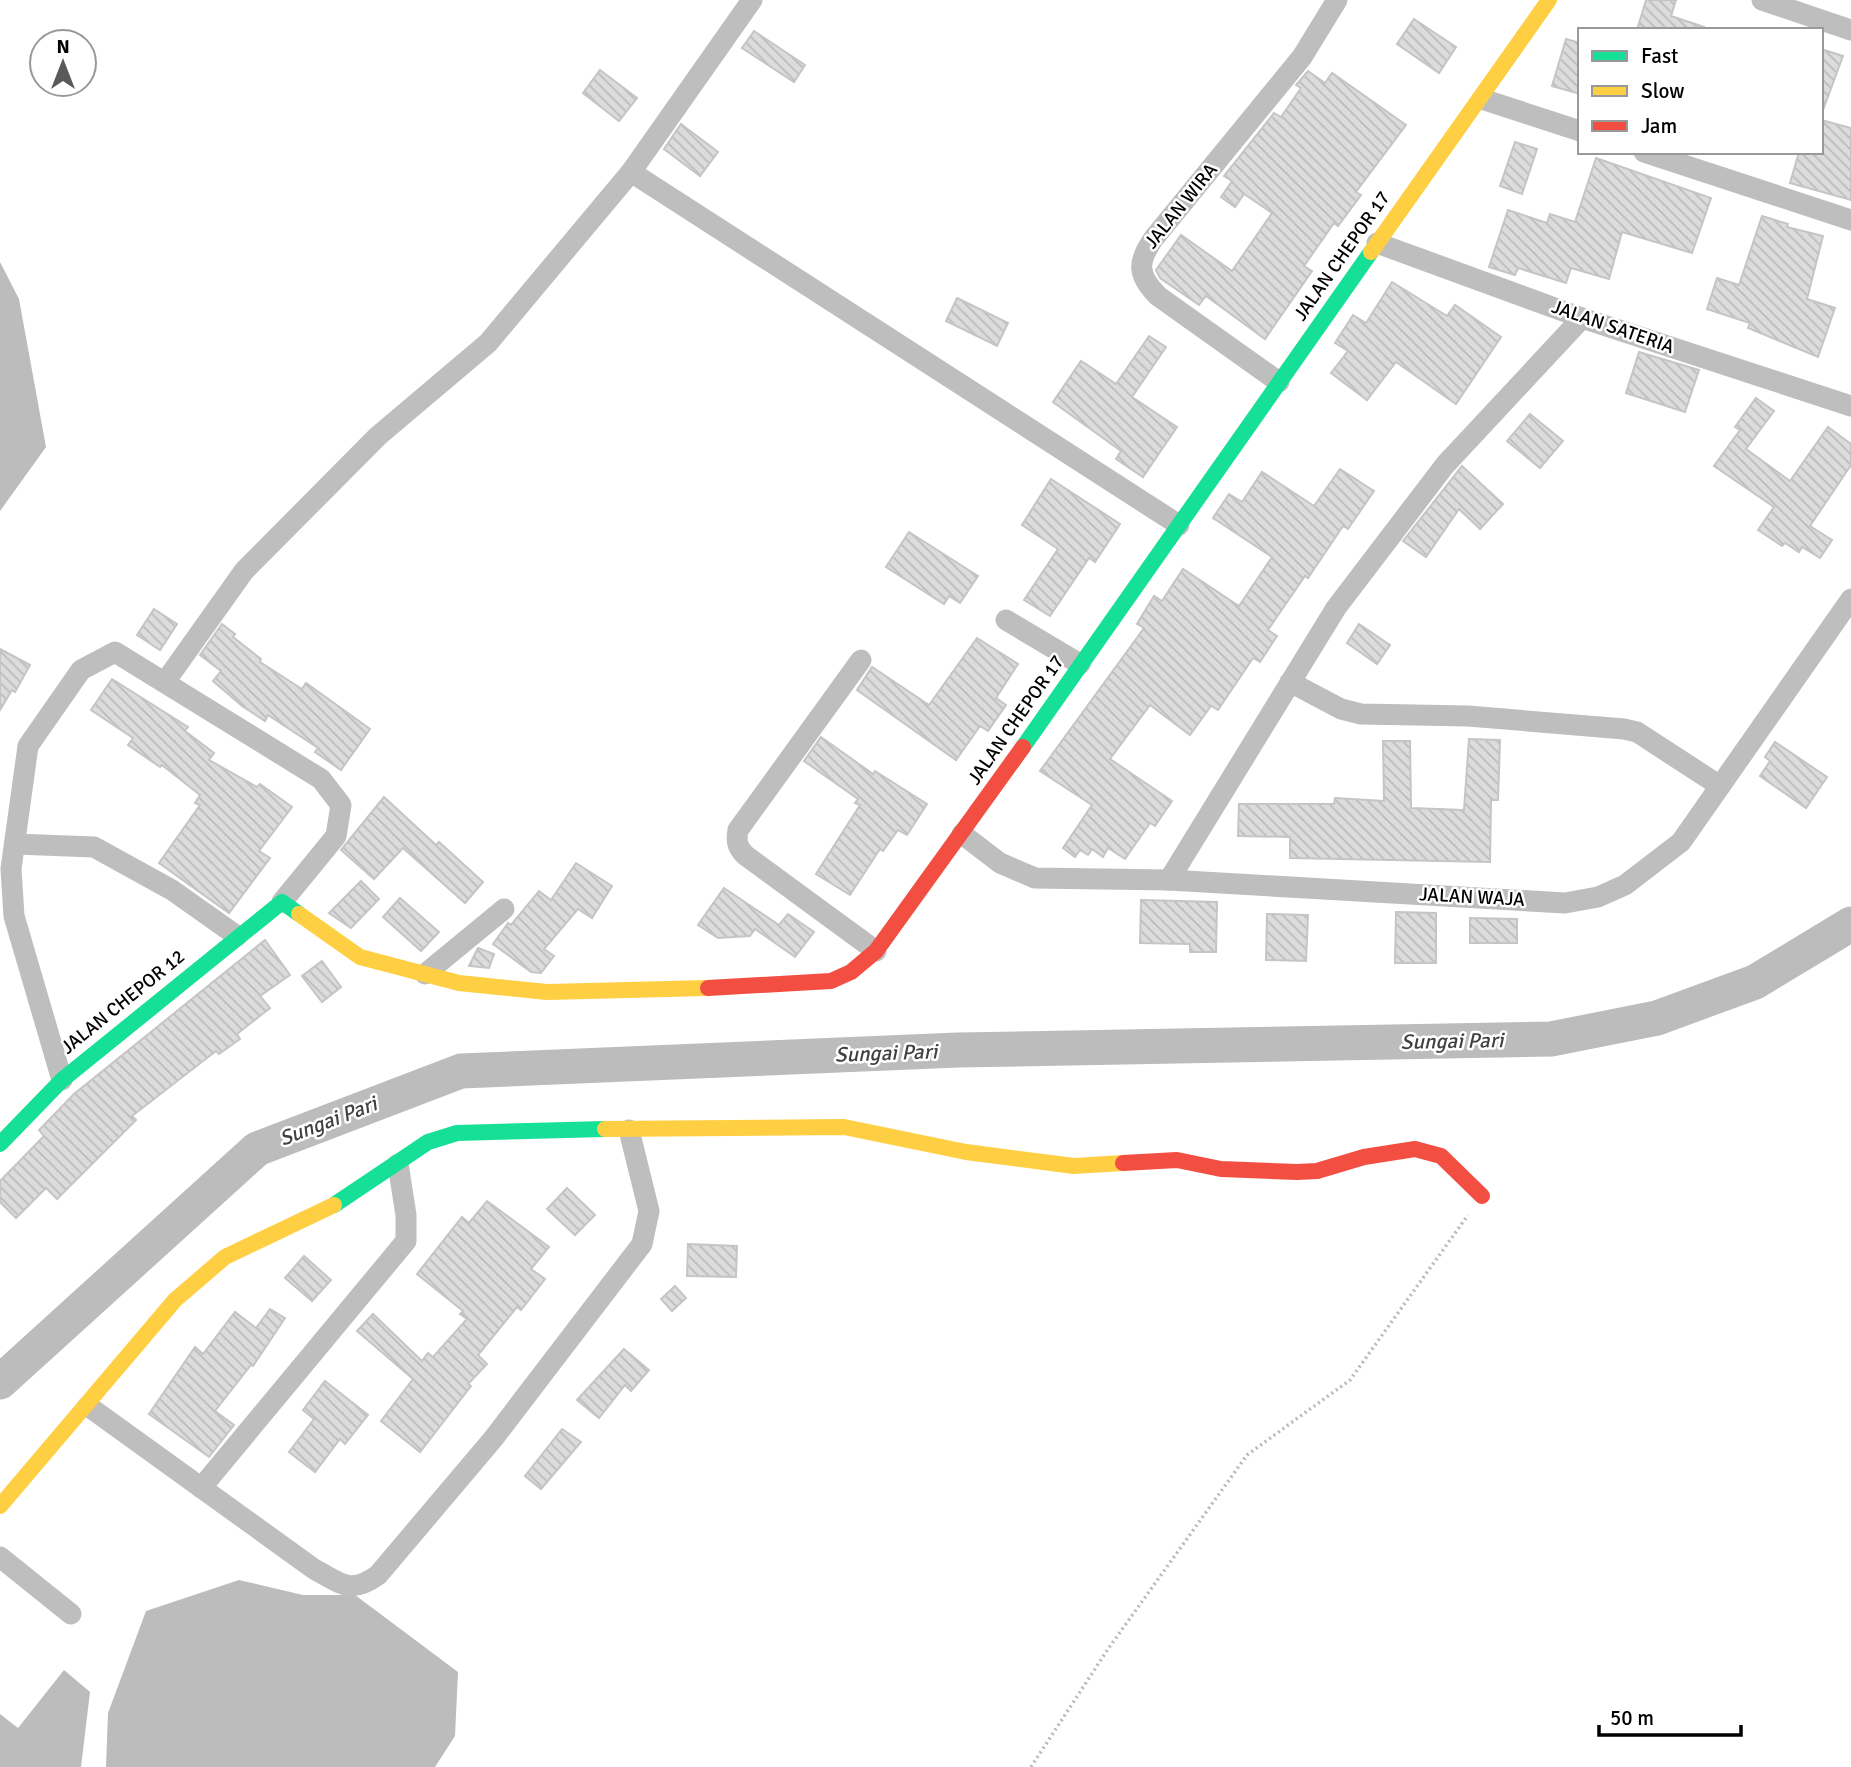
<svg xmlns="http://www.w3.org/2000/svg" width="1851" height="1767" font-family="Signika,sans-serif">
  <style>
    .water { fill: #bcbcbc }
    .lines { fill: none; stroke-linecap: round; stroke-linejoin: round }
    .river { stroke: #bcbcbc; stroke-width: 35 }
    .building { fill: url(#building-back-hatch); stroke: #c5c5c5; stroke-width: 2 }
    .path { stroke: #b8b8b8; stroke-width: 3.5; stroke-dasharray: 2 3.5; stroke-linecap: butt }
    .street { stroke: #bebebe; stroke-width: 21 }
    .fast { stroke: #16e098; stroke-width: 16 }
    .slow { stroke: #ffcf43; stroke-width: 16 }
    .jam { stroke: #f24e42; stroke-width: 16 }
    .labels { text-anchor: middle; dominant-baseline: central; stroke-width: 5; stroke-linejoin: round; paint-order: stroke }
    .street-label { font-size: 19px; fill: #000; stroke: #fff }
    .water-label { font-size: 21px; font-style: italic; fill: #404040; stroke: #fff }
  </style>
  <defs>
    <pattern id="building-back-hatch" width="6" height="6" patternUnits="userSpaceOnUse" patternTransform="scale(1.75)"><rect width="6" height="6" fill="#dcdcdc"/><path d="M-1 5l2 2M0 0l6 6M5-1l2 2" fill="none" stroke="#bbb"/></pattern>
  </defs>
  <rect width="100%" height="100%" fill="#fff"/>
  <g class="water">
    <path d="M0,262L19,299L46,447L0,511Z"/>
    <path d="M239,1580L303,1595H355L458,1672L455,1736L435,1767H106L108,1713L146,1611Z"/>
    <path d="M64,1670L90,1692L81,1767H0V1714L18,1728Z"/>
  </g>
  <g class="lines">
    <path class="river" d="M0,1382L257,1149L461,1071L958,1050L1551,1039L1657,1018L1755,982L1851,924"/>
  </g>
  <g class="building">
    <path d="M1646,0H1676L1671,16L1704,27L1703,30H1637Z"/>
    <path d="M1414,19L1456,47L1439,73L1397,44Z"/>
    <path d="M754,31L805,65L794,82L742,48Z"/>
    <path d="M1566,39L1580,43V94L1552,86Z"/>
    <path d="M1821,49L1843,56L1823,110H1821Z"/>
    <path d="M600,70L637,98L619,121L583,93Z"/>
    <path d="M1308,71L1325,83L1332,73L1406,125L1356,192L1361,195L1338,226L1334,223L1304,266L1312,271L1265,339L1206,296L1199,305L1160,278L1156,270L1181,235L1232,271L1272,213L1244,194L1235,207L1221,197L1232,181L1224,176L1274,113L1281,117L1301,88L1296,85Z"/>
    <path d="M1821,120L1851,128V200L1790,183L1799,152H1821Z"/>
    <path d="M681,124L718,152L700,176L664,149Z"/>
    <path d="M1515,142L1537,149L1522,194L1500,186Z"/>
    <path d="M1596,158L1711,198L1692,253L1622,232L1609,279L1571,268L1566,283L1518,268L1515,275L1489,267L1508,210L1547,223L1550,214L1575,222Z"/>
    <path d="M1762,216L1788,224L1787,227L1823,236L1807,299L1835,308L1818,357L1748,328L1750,323L1707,309L1717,278L1739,285Z"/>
    <path d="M1392,282L1447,316L1455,305L1501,337L1456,404L1396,362L1367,400L1331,373L1348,351L1335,343L1353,315L1366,323Z"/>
    <path d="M957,298L1008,323L997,346L946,321Z"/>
    <path d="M1149,336L1166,347L1132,397L1177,427L1143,477L1116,459L1121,451L1053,402L1081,361L1116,384Z"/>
    <path d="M1639,352L1699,370L1685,412L1626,393Z"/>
    <path d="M1756,398L1774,411L1746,449L1790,481L1828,427L1851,444V465L1810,526L1832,540L1820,558L1802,547L1799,552L1785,543L1782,546L1758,530L1774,507L1714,466L1740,430L1735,427Z"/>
    <path d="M1530,414L1563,441L1540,468L1507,441Z"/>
    <path d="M1462,466L1503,504L1480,529L1459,509L1426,557L1403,541Z"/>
    <path d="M1340,469L1374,491L1348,529L1343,526L1308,578L1305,576L1268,630L1277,636L1260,662L1253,658L1218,710L1211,706L1190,735L1150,705L1110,759L1172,801L1155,826L1150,823L1125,859L1108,848L1103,857L1092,849L1088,855L1080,850L1075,857L1063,848L1092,805L1040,771L1144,628L1137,624L1154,596L1162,601L1183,569L1239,606L1272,557L1213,518L1229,494L1242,502L1262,472L1314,506Z"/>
    <path d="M1051,479L1120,524L1095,562L1089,558L1050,616L1024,600L1058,549L1022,525Z"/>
    <path d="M909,532L978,576L960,603L949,596L944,604L886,567Z"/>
    <path d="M154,609L177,624L160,650L137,635Z"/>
    <path d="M222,624L235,634L233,637L261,659L260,662L302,689L306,683L370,729L341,770L315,752L318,748L268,715L265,721L242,706L213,681L221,671L200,655Z"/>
    <path d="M1359,624L1390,645L1377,664L1347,643Z"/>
    <path d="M977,638L1018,664L996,698L1006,705L988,731L980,726L956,760L857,690L872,667L929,705Z"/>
    <path d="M0,649L30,665L15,692L12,690L0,710Z"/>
    <path d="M112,679L188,727L185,731L214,753L209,760L257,787L260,784L292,807L259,851L270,858L229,913L159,863L200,805L195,803L200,795L162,765L160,767L128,745L133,738L91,710Z"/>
    <path d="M821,737L873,774L875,771L927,804L907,835L898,830L883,851L880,849L850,895L816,874L860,805L855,803L858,799L804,761Z"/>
    <path d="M1469,739L1500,740L1498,800H1491L1490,862L1290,858V837L1238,836L1239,804H1334L1335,798L1384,801L1383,741H1410L1411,808L1464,810Z"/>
    <path d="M1775,742L1827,777L1806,808L1760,776L1770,761L1765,757Z"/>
    <path d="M384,797L436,845L439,842L483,882L465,903L403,848L374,879L341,850Z"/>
    <path d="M576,863L612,886L592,918L578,909L544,949L554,956L541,973L531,972L493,944L508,923L511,925L539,891L551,900Z"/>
    <path d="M361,881L379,899L351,928L329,913Z"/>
    <path d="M724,888L779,925L788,914L814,932L795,957L755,929L750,936L718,938L698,925Z"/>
    <path d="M400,898L439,932L421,951L383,917Z"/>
    <path d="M1141,900L1217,902L1216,952H1190V944L1140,943Z"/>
    <path d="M1396,912L1436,913V963H1395Z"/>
    <path d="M1267,914L1308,915L1306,961L1266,960Z"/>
    <path d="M1470,918L1517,919V943H1470Z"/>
    <path d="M265,940L290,975L260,996L270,1008L237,1034L240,1039L219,1054L216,1051L132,1116L136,1120L57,1199L46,1188L16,1218L0,1202V1181L44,1136L39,1130L74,1094Z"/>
    <path d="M478,948L494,954L489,968L469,966Z"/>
    <path d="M322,961L341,987L322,1002L302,976Z"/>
    <path d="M567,1188L595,1215L575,1235L547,1209Z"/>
    <path d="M487,1201L549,1247L531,1269L545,1279L521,1310L517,1307L478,1355L487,1364L468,1384L471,1386L420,1452L381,1421L413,1379L357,1331L373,1314L422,1361L428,1353L433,1357L467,1319L460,1314L463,1311L417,1274L462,1217L469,1223Z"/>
    <path d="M688,1244L737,1246L736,1277L687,1276Z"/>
    <path d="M304,1256L331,1280L312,1301L285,1278Z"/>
    <path d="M675,1286L686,1298L672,1311L661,1299Z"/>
    <path d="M270,1309L285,1318L253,1366L251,1365L215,1411L234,1425L209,1457L149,1414L195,1347L203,1354L235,1312L256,1328Z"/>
    <path d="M624,1349L649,1370L631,1391L625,1385L599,1418L577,1400Z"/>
    <path d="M325,1381L368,1415L345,1444L340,1439L315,1472L289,1452L314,1419L303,1410Z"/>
    <path d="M562,1429L581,1442L541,1489L525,1476Z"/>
  </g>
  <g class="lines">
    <path class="path" d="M1031,1767L1108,1649L1247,1455L1350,1380L1468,1215"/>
    <g class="street">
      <path d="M1762,0L1851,30"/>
      <path d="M1482,99L1580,131"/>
      <path d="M1644,152L1851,220"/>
      <path d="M631,172L1179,525"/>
      <path d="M1377,243L1582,318L1851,406"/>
      <path d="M1279,382L1158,296C1137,275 1137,262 1154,238L1302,57L1337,0"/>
      <path d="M1006,620L1080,664"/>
      <path d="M861,660L738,830C736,841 737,847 745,855L876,951"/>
      <path d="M165,682L244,571L378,436L488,343L631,172L752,0"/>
      <path d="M1290,682L1341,709L1361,714L1468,716L1624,729L1637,732L1720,786"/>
      <path d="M962,834L1000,863L1035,878L1169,880L1565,903L1598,897L1625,885L1681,842L1851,599"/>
      <path d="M15,844L94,847L172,890L237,936"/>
      <path d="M1169,880L1336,608L1445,465L1582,318"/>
      <path d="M425,974L504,909"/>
      <path d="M62,1080L14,916L11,869L28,746L81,670L115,652L321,779L341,805L336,836L282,902"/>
      <path d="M88,1406L314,1569C342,1584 350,1595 378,1575L493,1439L642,1244L649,1211L629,1130"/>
      <path d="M201,1488L406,1241V1215L398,1164"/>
      <path d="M0,1557L71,1614"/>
    </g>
    <g class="fast">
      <path d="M1023,747L1371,252"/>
      <path d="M0,1144L62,1080L282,902L299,914"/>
      <path d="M334,1205L428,1142L457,1133L605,1129"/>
    </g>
    <g class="slow">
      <path d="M1371,252L1549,0"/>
      <path d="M299,914L360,957L459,983L547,992L708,988"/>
      <path d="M605,1129L844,1127L966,1152L1074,1166L1123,1163"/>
      <path d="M0,1506L175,1300L225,1257L334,1205"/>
    </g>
    <g class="jam">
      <path d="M708,988L831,981L851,972L876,951L1023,747"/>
      <path d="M1123,1163L1177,1160L1221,1169L1297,1172L1317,1171L1364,1157L1415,1149L1441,1156L1482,1196"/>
    </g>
  </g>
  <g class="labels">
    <g class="street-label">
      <text transform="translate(1181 206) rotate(-51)">JALAN WIRA</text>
      <text transform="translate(1342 256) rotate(-55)">JALAN CHEPOR 17</text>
      <text transform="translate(1613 327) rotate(19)">JALAN SATERIA</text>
      <text transform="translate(1016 720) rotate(-55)">JALAN CHEPOR 17</text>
      <text transform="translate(1472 897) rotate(3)">JALAN WAJA</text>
      <text transform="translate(123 1002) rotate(-39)">JALAN CHEPOR 12</text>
    </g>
    <g class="water-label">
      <text transform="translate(1452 1041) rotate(-1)">Sungai Pari</text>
      <text transform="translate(886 1053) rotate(-2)">Sungai Pari</text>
      <text transform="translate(328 1121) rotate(-21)">Sungai Pari</text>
    </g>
  </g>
  <rect x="1578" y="28" width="245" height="126" fill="#ffffff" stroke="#999999" stroke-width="2"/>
  <rect x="1592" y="51" width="35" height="10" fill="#16e098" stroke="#999999" stroke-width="2"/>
  <text x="1641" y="63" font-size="21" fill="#000000">Fast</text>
  <rect x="1592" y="86" width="35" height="10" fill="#ffcf43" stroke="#999999" stroke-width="2"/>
  <text x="1641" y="98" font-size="21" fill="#000000">Slow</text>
  <rect x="1592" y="121" width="35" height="10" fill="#f24e42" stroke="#999999" stroke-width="2"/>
  <text x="1641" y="133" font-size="21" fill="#000000">Jam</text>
  <g transform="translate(63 63)"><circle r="33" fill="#ffffff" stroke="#999999" stroke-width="2"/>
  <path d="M0-5L12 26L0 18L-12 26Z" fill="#595959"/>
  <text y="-10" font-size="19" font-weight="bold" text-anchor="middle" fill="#000000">N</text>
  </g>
  <path d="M1599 1725v10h142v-10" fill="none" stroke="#000000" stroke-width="3.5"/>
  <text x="1610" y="1725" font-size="21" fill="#000000" stroke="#ffffff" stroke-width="5" paint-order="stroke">50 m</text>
</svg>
